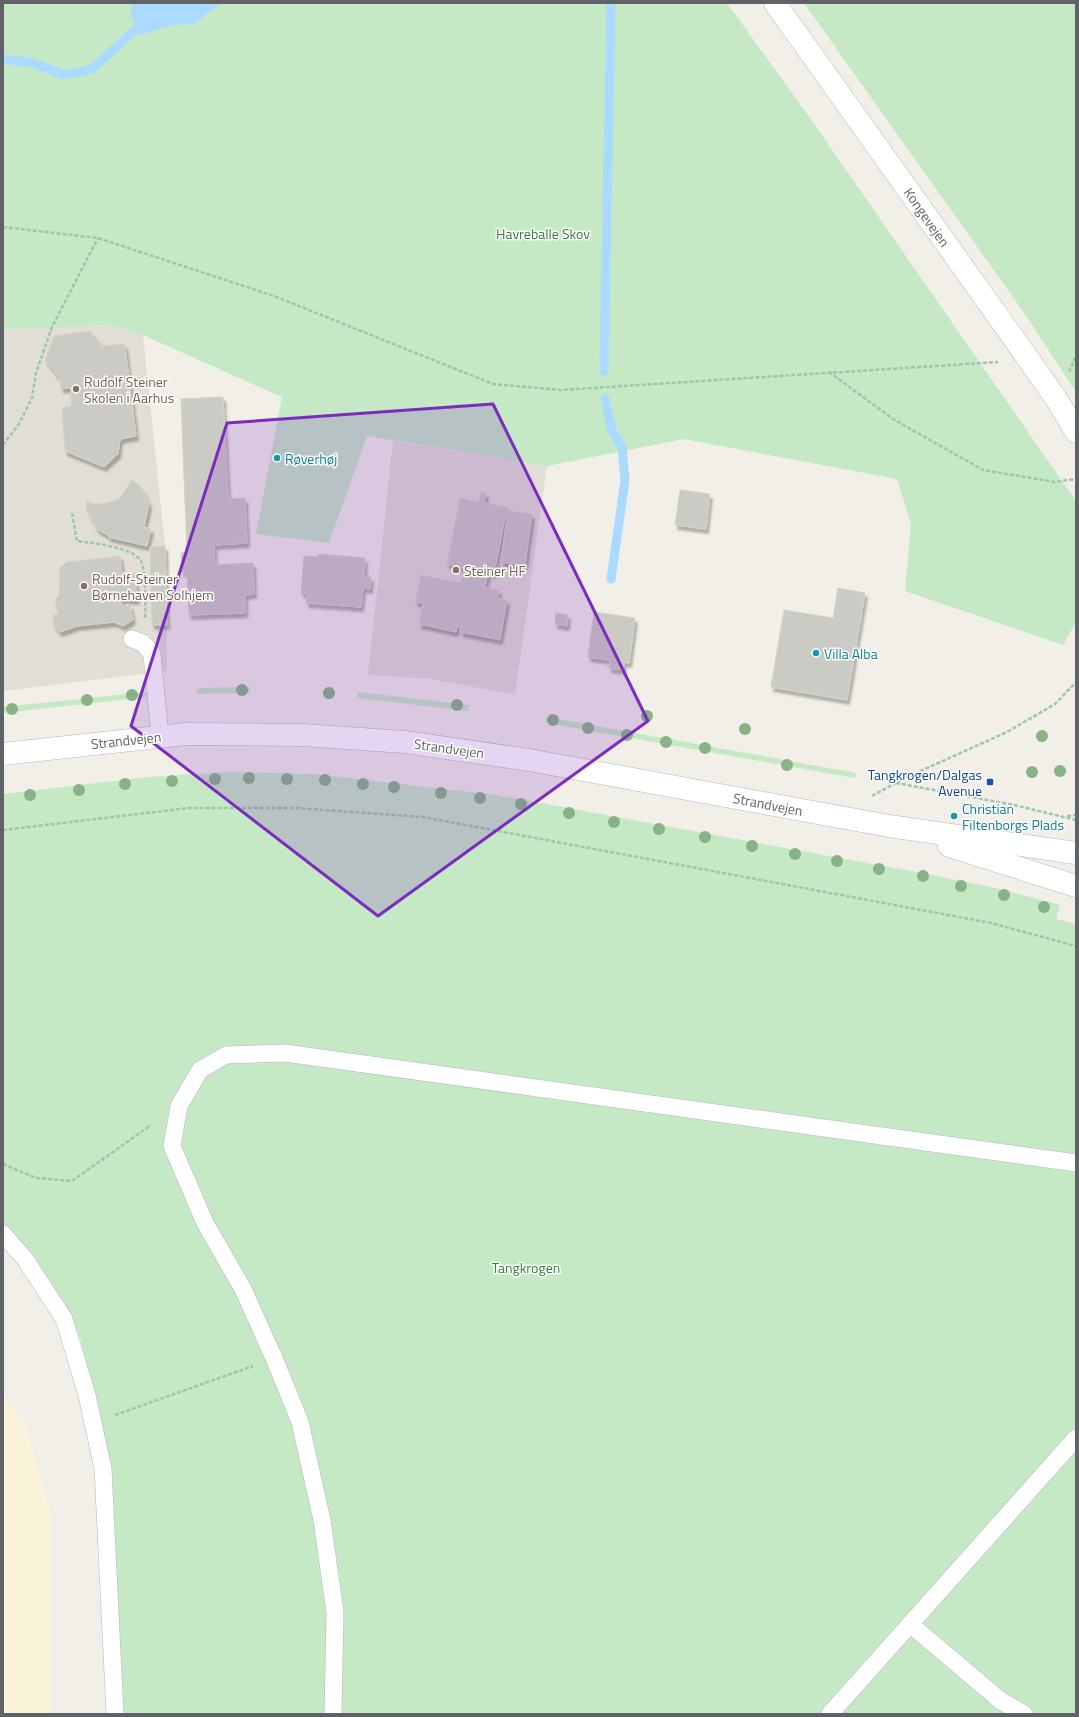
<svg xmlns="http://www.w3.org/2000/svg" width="1079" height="1717" font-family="'Titillium Web',sans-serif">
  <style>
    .education { fill: #e1ded6 }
    .green { fill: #c5e8c5 }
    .sand { fill: #fbf3d9 }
    .water { fill: #aadaff }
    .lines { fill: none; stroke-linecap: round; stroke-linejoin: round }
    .stream { stroke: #aadaff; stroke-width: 9 }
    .building { fill: #cccac5; stroke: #d6d1c6; filter: url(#shadow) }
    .service-casing { stroke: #b5b8bc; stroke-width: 18 }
    .tertiary-casing { stroke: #b5b8bc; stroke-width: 23 }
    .path { stroke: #9cc7a9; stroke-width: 2.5; stroke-dasharray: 4 2; stroke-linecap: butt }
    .service { stroke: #fff; stroke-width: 17 }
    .tertiary { stroke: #fff; stroke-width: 22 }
    .tree { fill: #89b387 }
    .marked { fill: #7b2cbf; fill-opacity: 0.2; stroke: #7b2cbf; stroke-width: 3; stroke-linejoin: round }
    .education-dot { fill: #8d6e63; stroke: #fff; stroke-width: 1.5 }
    .culture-dot { fill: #0f9aa8; stroke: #fff; stroke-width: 1.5 }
    .transit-dot { fill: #1a4fb4; stroke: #fff; stroke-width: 1.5 }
    .labels { text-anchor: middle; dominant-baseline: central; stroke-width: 3; stroke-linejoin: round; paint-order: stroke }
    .street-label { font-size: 14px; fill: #5f6368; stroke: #fff }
    .park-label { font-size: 14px; fill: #348238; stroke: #fff }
    .education-label { font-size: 14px; fill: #785e54; stroke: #fff; text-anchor: start }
    .culture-label { font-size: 14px; fill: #0d838f; stroke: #fff; text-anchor: start }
    .transit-label { font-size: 14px; fill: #164399; stroke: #fff; text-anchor: end }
  </style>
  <defs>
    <filter id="shadow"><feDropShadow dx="2.5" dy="4.5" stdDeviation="1" flood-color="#0004"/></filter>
  </defs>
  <rect width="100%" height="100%" fill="#f1efe8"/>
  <g class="education">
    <path d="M111,325L143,335L165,546L167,671L3,691V329Z"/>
    <path d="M393,441L547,466L515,695L431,679L368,675Z"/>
  </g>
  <g class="green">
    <path d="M3,3H727L812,121L1076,501V622L1063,645L905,591L911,524L897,479L684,439L547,466L367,436L329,543L256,534L282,397L143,335L111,325L3,329Z"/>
    <path d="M804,3H1076V392L1027,317Z"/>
    <path d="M250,687V693L197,694V688Z"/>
    <path d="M147,692V697L3,713V707Z"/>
    <path d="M358,692L469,705L468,711L357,698Z"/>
    <path d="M547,717L856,773L855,778L546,723Z"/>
    <path d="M228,772L313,774L497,795L922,873L1000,889L1060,905L1056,919L1076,924V1714H118L81,1340L66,1312L3,1226V794L148,777Z"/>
  </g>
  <path class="sand" d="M3,1395L25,1424L50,1511V1714H4Z"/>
  <path class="water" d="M132,3H221L194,24L172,25L141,35L131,16Z"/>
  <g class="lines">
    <g class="stream">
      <path d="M3,59L34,63L63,75L92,69L137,28"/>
      <path d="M604,372L611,3"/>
      <path d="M605,399L612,431L622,447L625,480L611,579"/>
    </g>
  </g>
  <g class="building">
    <path d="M90,331L103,346L124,344L125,346L136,436L120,439L118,454L104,467L65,451L62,408L71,406V388H61L60,379L45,360L54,336Z"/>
    <path d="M223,397L228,499L245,498L247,543L214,545V565L253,563L254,594L245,595V613L189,615L187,572H182L181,553L187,552L181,399Z"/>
    <path d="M132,480L139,485L144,492L149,504L144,527L151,529L147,546L108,537L109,536L97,529L87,510L86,501L92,504L108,503L120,498Z"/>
    <path d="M680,490L710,494L706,529L675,525Z"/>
    <path d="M481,492L486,493L484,503L507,507L494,574L488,572L485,587L499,590L498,598L507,600L500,640L460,632L461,628L457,627L456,632L419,624L423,603L415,602L421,575L461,583L464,568L447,564L460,498L479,502Z"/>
    <path d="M508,511L532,514L525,565L501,562Z"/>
    <path d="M165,546L167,625H152L150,547Z"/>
    <path d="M319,554L365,558L364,577H371L370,589L363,588L361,607L306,603L307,594L301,593L304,556L319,557Z"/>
    <path d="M120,556L122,574L135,573L137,600L121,599L122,606L130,605L133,620L123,626L114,622L77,626L60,632L53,624V616L58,613L55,599L59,597L60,568L67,562Z"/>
    <path d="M838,588L865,593L847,700L771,687L784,610L833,618Z"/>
    <path d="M594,612L635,618L629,663L624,662L623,670L609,668L610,660L588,657Z"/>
    <path d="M556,613L568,615L567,626L555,624Z"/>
  </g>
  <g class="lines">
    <g class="service-casing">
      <g id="service">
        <path d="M132,639L143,643L152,654L160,736"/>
        <path d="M3,1234L25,1259L64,1319L87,1395L103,1469L115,1714"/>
        <path d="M910,1624L1001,1701L1024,1714"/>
        <path d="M333,1714L335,1612L322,1520L300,1422L274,1358L243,1289L205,1223L172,1146L179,1106L200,1070L226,1055L285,1053L1076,1163"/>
        <path d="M830,1714L1076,1438"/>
      </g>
    </g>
    <g class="tertiary-casing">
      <g id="tertiary">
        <path d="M775,3L1029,360L1057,400L1076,432"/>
        <path d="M3,754L186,734L303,735L405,742L529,760L889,826L1076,853"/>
        <path d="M949,846L1076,886"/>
      </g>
    </g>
    <g class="path">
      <path d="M3,227L98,238L274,296L493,384L561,390L998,362"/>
      <path d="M829,372L893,419L983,470L1055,482L1076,479"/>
      <path d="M1069,372L1076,356"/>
      <path d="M3,445L19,424L32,398L36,373L52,327L98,238"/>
      <path d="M72,513L77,541C92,543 133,547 141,561C146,572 146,606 145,619"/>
      <path d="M896,783L1014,805L1076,820"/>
      <path d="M872,796L903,779L1007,732L1055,704L1076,682"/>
      <path d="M1067,816L1076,815"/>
      <path d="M3,830L189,808H295L423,817L991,923L1076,946"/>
      <path d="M3,1164L36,1178L72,1181L151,1125"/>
      <path d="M115,1415L253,1366"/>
    </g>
    <use href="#service" class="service"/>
    <use href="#tertiary" class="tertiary"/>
  </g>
  <g class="tree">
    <circle cx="242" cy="690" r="6"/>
    <circle cx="329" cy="693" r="6"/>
    <circle cx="132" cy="695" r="6"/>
    <circle cx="87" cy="700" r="6"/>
    <circle cx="457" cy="705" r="6"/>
    <circle cx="12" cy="709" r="6"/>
    <circle cx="647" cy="716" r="6"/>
    <circle cx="553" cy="720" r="6"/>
    <circle cx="588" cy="728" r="6"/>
    <circle cx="745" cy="729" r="6"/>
    <circle cx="627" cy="735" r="6"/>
    <circle cx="1042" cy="736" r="6"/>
    <circle cx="666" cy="742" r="6"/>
    <circle cx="705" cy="748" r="6"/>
    <circle cx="787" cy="765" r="6"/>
    <circle cx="1060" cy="771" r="6"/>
    <circle cx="1032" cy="772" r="6"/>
    <circle cx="249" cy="778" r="6"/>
    <circle cx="215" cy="779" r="6"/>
    <circle cx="287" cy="779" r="6"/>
    <circle cx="325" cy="780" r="6"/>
    <circle cx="172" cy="781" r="6"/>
    <circle cx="125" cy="784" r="6"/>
    <circle cx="363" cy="784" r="6"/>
    <circle cx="394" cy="787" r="6"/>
    <circle cx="79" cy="790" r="6"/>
    <circle cx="441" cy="793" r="6"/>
    <circle cx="30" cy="795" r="6"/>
    <circle cx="480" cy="798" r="6"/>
    <circle cx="521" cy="804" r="6"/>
    <circle cx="569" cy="813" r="6"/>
    <circle cx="614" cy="822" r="6"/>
    <circle cx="659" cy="829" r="6"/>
    <circle cx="705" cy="837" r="6"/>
    <circle cx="752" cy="846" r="6"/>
    <circle cx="795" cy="854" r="6"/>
    <circle cx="837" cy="861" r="6"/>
    <circle cx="879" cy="869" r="6"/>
    <circle cx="923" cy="876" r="6"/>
    <circle cx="961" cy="886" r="6"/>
    <circle cx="1004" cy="895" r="6"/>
    <circle cx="1044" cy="907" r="6"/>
  </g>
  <path class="marked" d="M493,404L648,721L378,916L131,726L227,423Z"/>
  <g class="education-dot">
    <circle cx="76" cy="389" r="4"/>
    <circle cx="456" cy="570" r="4"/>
    <circle cx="84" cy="586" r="4"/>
  </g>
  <g class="culture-dot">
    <circle cx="277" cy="458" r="4"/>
    <circle cx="816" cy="653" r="4"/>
    <circle cx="954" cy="816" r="4"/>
  </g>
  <rect class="transit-dot" x="986" y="778" width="8" height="8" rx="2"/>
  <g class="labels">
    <g class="street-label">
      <text transform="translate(927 217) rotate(55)">Kongevejen</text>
      <text transform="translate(126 740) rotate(-6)">Strandvejen</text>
      <text transform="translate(449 748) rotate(8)">Strandvejen</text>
      <text transform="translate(768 804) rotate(11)">Strandvejen</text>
    </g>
    <g class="park-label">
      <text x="543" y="233">Havreballe Skov</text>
      <text x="526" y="1267">Tangkrogen</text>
    </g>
    <g class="education-label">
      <text x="84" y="381">Rudolf Steiner<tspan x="84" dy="16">Skolen i Aarhus</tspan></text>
      <text x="464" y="570">Steiner HF</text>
      <text x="92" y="578">Rudolf-Steiner<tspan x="92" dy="16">Børnehaven Solhjem</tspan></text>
    </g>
    <g class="culture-label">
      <text x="285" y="458">Røverhøj</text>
      <text x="824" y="653">Villa Alba</text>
      <text x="962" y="808">Christian<tspan x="962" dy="16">Filtenborgs Plads</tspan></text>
    </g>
    <g class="transit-label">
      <text x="982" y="774">Tangkrogen/Dalgas<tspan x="982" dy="16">Avenue</tspan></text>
    </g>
  </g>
  <rect width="1079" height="1717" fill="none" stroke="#5f6368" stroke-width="8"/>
</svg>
